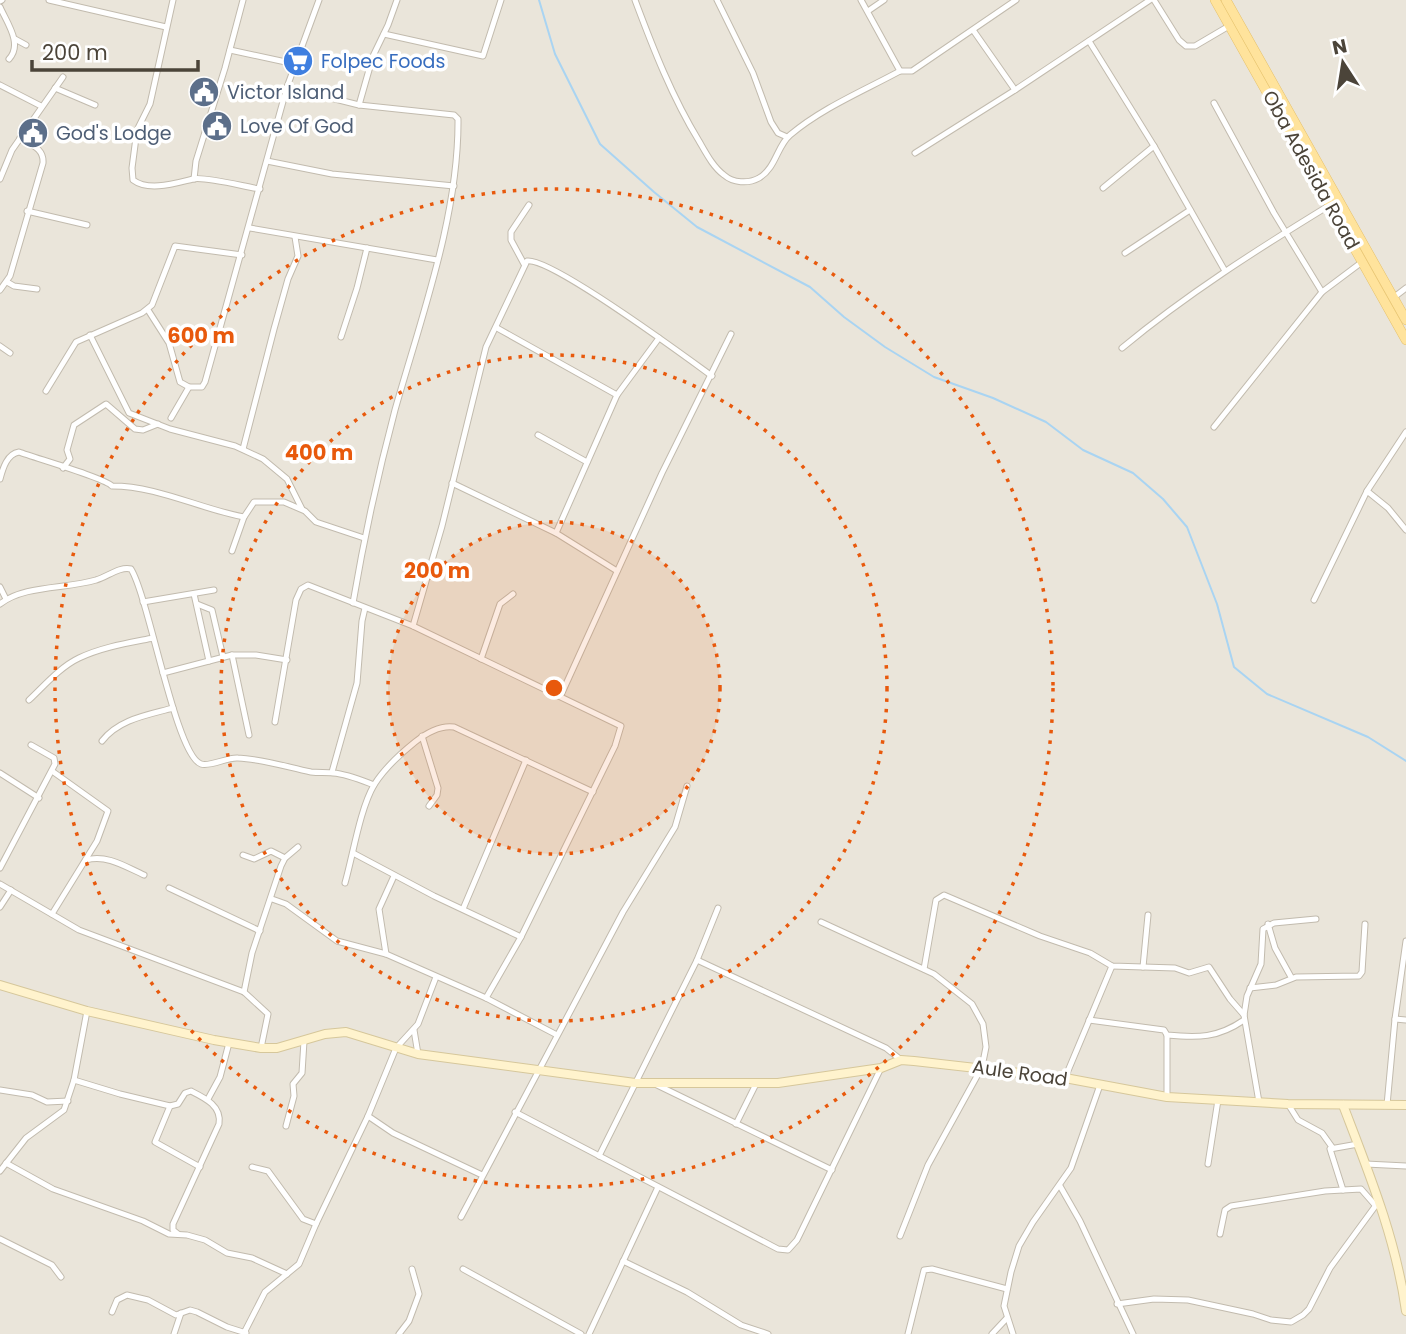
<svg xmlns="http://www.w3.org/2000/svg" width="1406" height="1334" font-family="Poppins,sans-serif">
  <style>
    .residential { fill: #eae5da }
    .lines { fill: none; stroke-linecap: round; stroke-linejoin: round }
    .stream { stroke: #a9d4f2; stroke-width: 2 }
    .street-casing { stroke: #c2bbae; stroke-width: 7 }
    .secondary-casing { stroke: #d6c79b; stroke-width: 10 }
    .primary-casing { stroke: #e6c16a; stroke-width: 10 }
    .street { stroke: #fff; stroke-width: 5 }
    .secondary { stroke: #fff3cd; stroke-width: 8 }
    .primary { stroke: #ffe39c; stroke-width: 9 }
    .ring { fill: none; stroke: #e8590c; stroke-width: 3.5; stroke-dasharray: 3.5 7 }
    .labels { text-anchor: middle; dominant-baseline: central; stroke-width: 7; stroke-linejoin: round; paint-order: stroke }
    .shop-label { font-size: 19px; fill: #366cbe; stroke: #fff; text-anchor: start }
    .service-label { font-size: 19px; fill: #4e5e75; stroke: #fff; text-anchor: start }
    .street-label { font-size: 19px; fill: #4b4439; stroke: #fff }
    .centre { fill: #e8590c; stroke: #fff; stroke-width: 3.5 }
    .ring-label { font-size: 21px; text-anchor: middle; font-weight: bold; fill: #e8590c; stroke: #fff; stroke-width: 7; stroke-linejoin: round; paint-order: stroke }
  </style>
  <rect width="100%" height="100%" fill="#f6f3ec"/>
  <rect class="residential" x="0" y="0" width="1406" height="1334"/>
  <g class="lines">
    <path class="stream" d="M539,0L555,54L600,144L654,192L697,227L810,287L844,317L885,347L934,377L993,398L1046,422L1083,450L1133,473L1163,499L1187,527L1217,604L1234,667L1267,694L1368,737L1406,761"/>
    <g class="street-casing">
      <g id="street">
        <path d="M49,0L166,27"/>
        <path d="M173,0L150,104L137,130L132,168L133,180C149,192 176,183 193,179C204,176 246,187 260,189"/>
        <path d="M635,0C653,48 672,97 699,141C706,153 713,167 724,175C733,183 748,184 759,178C776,168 777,146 790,135C822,108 863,91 900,71H912L1016,0"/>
        <path d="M717,0L753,73L771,122L778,133L787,137"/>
        <path d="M861,0L900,71"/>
        <path d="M1154,0L1179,40L1186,46H1195L1229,26"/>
        <path d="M0,1L2,0"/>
        <path d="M0,7C7,23 23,44 9,59"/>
        <path d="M868,11L884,0"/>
        <path d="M973,30L1015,90"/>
        <path d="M384,34L483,56L501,0"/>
        <path d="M15,39L26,45"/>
        <path d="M1089,41L1154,146L1225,271"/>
        <path d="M230,50L295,64"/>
        <path d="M0,85L41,106"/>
        <path d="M287,87L359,105L454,115L458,119C459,215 421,318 395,410C378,474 364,538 353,603"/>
        <path d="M55,88L95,105"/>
        <path d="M1214,103L1274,213L1322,292"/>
        <path d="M359,105L373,56L388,25L397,0"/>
        <path d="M915,153L1015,90L1150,0"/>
        <path d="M267,161L332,174L454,186"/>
        <path d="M0,179L12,150L63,77"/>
        <path d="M194,179L196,161L225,68L243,0"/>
        <path d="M1103,188L1154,146"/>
        <path d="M27,211L87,225"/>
        <path d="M250,228L437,260"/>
        <path d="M1125,253L1190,210"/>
        <path d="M524,264L511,240V232L529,205"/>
        <path d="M7,282L14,286L37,289"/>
        <path d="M0,290L10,276L43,163C44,148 31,145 20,138"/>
        <path d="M1393,298L1406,288"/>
        <path d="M148,310L169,343L180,382L189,387H202L205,382L287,87L319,0"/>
        <path d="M497,328L617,395"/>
        <path d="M90,335L129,413L170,429L235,446L263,459L287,479L302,509"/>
        <path d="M341,337L357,288L367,248"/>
        <path d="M0,346L10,353"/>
        <path d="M1122,348C1187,294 1258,249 1330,205"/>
        <path d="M46,391L76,342L142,313L152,305L175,246L242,255"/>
        <path d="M171,418L189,387"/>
        <path d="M1214,427L1322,292L1362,262"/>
        <path d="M538,435L587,462"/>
        <path d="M243,449L274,329L288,279L298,256L295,237"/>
        <path d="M63,468L70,459L67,450L74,425L106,404L135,429L143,430L158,424"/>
        <path d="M0,479C3,468 7,454 19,452C35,458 105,478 112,486C158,486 200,509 244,517"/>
        <path d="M452,483L556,533L617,571"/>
        <path d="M1367,491L1388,508L1406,530"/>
        <path d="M556,533L617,395L659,338"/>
        <path d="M232,551L244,517L254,502H284L305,511L316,522L364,538"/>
        <path d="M0,587L6,599"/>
        <path d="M194,594L209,661"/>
        <path d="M1314,600L1367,491L1406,432"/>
        <path d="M143,602L214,590"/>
        <path d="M0,604C24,585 66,589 96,580C107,577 120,566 131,569C149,598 176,756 201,764C211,767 227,757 238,758C263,759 287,767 311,772C319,773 326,772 333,773C347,774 361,780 374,785"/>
        <path d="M197,604L212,610L223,657"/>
        <path d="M413,626L442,526L486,347L527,261C550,257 686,357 712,376"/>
        <path d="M232,655L249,735"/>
        <path d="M481,659L500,604L513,594"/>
        <path d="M163,673L232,655H256L287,660"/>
        <path d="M561,695L662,473L731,334"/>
        <path d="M29,700C44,686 60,667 79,658C102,647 128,643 153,638"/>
        <path d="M275,722L296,600L301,589L308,585L413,626L621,726L615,746L521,937L486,998"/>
        <path d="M422,736L438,788L437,795L429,806"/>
        <path d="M102,741C119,719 148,715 173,708"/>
        <path d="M332,772L357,683L362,621L365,608"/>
        <path d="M0,773L39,798"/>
        <path d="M353,853L434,896L521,937"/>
        <path d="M243,855L254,859L271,851L285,858"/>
        <path d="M86,860C107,854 126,867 144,875"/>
        <path d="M0,868L55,764L54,758L31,745"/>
        <path d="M345,883C353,855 360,809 374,785C384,769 400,754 415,742C425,734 440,725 454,727L593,792"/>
        <path d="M0,884L79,930L244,992L268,1014L261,1048"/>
        <path d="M169,888L260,931"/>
        <path d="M272,899L286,904L337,941L386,954L486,998L557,1035"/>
        <path d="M0,907L11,890"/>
        <path d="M463,909L526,760"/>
        <path d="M52,914L97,841L108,811L52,771"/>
        <path d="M821,922L934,974L972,1004L983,1024L986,1047L982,1067L928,1165L900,1236"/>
        <path d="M1268,924L1275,948L1291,977"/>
        <path d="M386,954L379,909L394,876"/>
        <path d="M697,960L886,1048L901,1060"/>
        <path d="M1143,967L1148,915"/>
        <path d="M924,969L936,900L944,895L1040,936L1090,953L1112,966L1175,968L1189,973L1209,967L1230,999L1244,1015"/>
        <path d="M1250,988L1276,985L1296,977L1359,976L1362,972L1365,924"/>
        <path d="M244,992L252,953L281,866L285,858L298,847"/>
        <path d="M1395,1019L1406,1020"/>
        <path d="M1089,1020L1164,1030L1167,1035C1198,1038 1218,1038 1244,1020"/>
        <path d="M414,1030L418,1054"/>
        <path d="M1065,1078L1112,966"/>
        <path d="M74,1080L120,1094L170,1106L178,1104L185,1093L191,1091C205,1098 222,1106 219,1124L173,1224V1230L178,1234"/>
        <path d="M655,1084L832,1170"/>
        <path d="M0,1090L32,1095L47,1102L68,1101"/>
        <path d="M1167,1097V1035"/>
        <path d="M208,1099L220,1077L229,1043"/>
        <path d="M1259,1102L1244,1015L1247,996L1261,964L1263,929L1274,923L1316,919"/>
        <path d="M1288,1104L1298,1120L1322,1133L1332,1147"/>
        <path d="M1387,1105L1395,1019L1406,941"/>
        <path d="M170,1106L155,1142L200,1167"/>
        <path d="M515,1112L778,1249L788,1250L797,1240L881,1068"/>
        <path d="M368,1116L393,1133L482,1175"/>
        <path d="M736,1124L756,1084"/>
        <path d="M286,1126L294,1096L293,1084L302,1073L304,1041"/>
        <path d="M599,1156L697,960L718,908"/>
        <path d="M6,1163L53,1189L143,1221L169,1234L187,1235L205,1240L227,1253L252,1258L287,1274"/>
        <path d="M1208,1164L1218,1100"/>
        <path d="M1366,1164L1406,1166"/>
        <path d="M252,1167L268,1171L303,1219L316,1224"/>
        <path d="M0,1171L26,1138L64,1110L74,1080L87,1011"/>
        <path d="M1060,1186L1080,1221L1133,1334"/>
        <path d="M1343,1190L1330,1149L1358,1144"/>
        <path d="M461,1217L623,912L675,827L687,786"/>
        <path d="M1220,1234L1225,1210L1231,1206L1325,1191L1361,1189L1375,1205"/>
        <path d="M0,1239L52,1265L61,1277"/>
        <path d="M623,1261L687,1292L741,1325L768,1334"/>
        <path d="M463,1269L581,1334"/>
        <path d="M1117,1304L1154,1299L1188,1300L1253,1314L1271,1320L1291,1322L1303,1315L1309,1309L1330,1268L1379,1201"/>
        <path d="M112,1312L117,1300L127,1295L148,1300L176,1315L190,1310L197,1312L227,1327L246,1333"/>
        <path d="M245,1331L265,1292L299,1264L316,1224L368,1116L396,1048L418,1024L436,977"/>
        <path d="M174,1334L181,1313"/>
        <path d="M399,1334L409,1321L419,1294L412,1269"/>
        <path d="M589,1334L658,1187"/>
        <path d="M908,1334L924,1270L932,1269L1007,1289"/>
        <path d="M992,1334L1007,1318"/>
        <path d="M1013,1334L1004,1306L1011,1272L1019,1246L1033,1222L1071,1168L1100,1085"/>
      </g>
    </g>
    <g class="secondary-casing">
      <g id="secondary">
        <path d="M0,985L87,1011L214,1040L261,1048H277L325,1034L346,1032L418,1054L635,1083H778L881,1068L901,1060L914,1061L1065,1078L1167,1097L1288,1104L1406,1105"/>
        <path d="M1343,1105C1369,1173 1396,1239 1406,1311"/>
      </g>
    </g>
    <g class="primary-casing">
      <g id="primary">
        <path d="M1215,0L1406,340"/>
        <path d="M1226,0L1406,320"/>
      </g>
    </g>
    <use href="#street" class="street"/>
    <use href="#secondary" class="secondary"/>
    <use href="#primary" class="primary"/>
  </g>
  <circle cx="554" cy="688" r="166" fill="#e8590c" fill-opacity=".12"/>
  <g class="ring">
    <circle cx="554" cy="688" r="166"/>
    <circle cx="554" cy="688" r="333"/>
    <circle cx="554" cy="688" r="499"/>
  </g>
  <defs>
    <g id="supermarket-disc" transform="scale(1.575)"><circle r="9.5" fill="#3f7fe0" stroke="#fff"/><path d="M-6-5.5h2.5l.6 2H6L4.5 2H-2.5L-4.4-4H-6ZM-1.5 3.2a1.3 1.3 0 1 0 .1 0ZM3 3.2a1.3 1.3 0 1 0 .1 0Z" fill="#fff"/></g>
    <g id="civic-disc" transform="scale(1.575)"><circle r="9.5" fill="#5c6f8a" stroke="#fff"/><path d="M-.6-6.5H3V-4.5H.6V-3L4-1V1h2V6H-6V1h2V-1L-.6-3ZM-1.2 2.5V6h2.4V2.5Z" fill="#fff"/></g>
  </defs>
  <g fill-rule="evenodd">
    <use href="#supermarket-disc" x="298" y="61"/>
    <use href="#civic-disc" x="204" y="92"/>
    <use href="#civic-disc" x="217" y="126"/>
    <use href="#civic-disc" x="33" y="133"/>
  </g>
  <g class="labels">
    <g class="shop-label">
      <text x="321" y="61">Folpec Foods</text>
    </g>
    <g class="service-label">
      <text x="227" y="92">Victor Island</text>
      <text x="240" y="126">Love Of God</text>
      <text x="56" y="133">God's Lodge</text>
    </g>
    <g class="street-label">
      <text transform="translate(1311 170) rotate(61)">Oba Adesida Road</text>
      <text transform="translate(1020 1073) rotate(8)">Aule Road</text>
    </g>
  </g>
  <circle cx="554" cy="688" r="10" class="centre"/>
  <g class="ring-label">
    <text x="201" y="343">600 m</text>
    <text x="319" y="460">400 m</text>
    <text x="437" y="578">200 m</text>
  </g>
  <g transform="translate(1343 63) rotate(348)" stroke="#ffffff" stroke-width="5" paint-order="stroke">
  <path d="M0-5L12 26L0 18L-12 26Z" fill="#4b4439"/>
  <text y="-10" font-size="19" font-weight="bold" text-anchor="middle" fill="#4b4439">N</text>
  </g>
  <path d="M32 60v10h166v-10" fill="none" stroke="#4b4439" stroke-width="3.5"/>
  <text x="42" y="60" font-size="21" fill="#4b4439" stroke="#ffffff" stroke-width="5" paint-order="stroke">200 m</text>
</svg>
